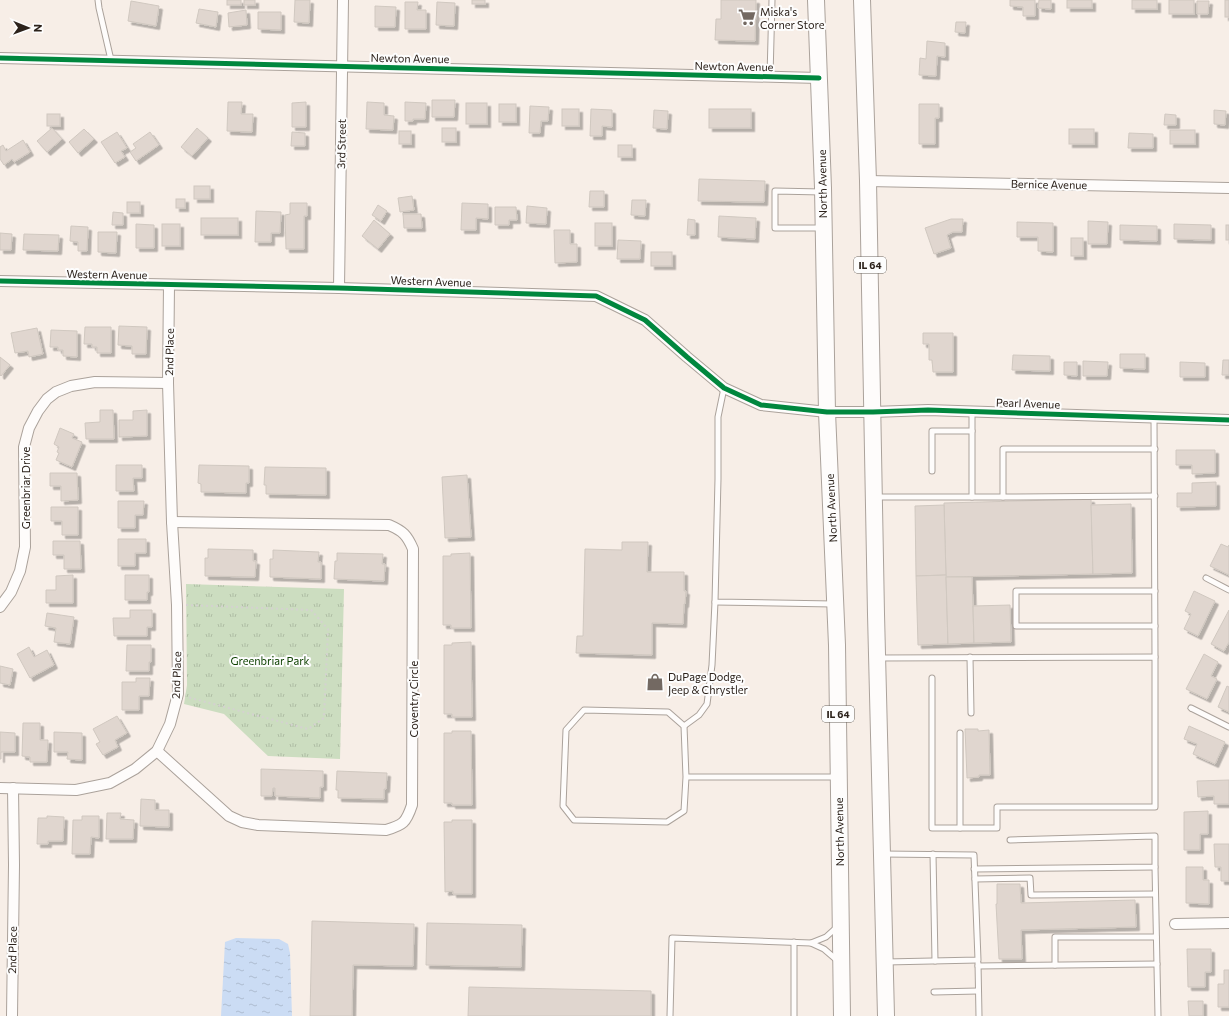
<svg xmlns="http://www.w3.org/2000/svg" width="1229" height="1016" font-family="Commissioner,sans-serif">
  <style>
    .park { fill: url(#park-tufts) }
    .water { fill: url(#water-ripples) }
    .building { fill: #e0d6cf; stroke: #d0c8c0; filter: url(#shadow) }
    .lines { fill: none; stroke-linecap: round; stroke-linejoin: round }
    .service-casing { stroke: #aba29b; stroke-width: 7 }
    .minor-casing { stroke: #aba29b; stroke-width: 12 }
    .primary-casing { stroke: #aba29b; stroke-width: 18 }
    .path { stroke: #d4d2d0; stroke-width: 2; stroke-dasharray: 2 3; stroke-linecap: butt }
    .service { stroke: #fefcfb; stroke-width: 5 }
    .minor { stroke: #fefcfb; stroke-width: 10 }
    .primary { stroke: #fefcfb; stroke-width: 16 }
    .cycleway-casing { stroke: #fdfdfd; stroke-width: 8 }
    .cycleway { stroke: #00873e; stroke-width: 5 }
    .labels { text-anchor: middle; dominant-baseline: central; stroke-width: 4; stroke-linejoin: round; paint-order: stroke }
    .shield { fill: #fdfdfd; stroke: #6b645f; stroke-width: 1 }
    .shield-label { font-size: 10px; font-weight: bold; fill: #2c221b }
    .poi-label { font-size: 11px; fill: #2c221b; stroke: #fdfdfd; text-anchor: start }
    .street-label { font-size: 11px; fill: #2c221b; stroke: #fdfdfd }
    .park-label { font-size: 11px; fill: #0e4101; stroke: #fdfdfd }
  </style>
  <defs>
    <pattern id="park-tufts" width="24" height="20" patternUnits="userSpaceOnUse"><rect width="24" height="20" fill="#ccddc0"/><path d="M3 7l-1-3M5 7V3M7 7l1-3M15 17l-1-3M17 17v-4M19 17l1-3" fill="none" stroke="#afbda4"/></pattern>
    <pattern id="water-ripples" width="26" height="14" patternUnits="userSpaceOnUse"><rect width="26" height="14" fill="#cbdcf4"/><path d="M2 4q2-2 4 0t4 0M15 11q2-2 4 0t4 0" fill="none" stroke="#aebcd1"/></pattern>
    <filter id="shadow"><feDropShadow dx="3.5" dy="3.5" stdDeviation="0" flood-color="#0004"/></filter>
  </defs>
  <rect width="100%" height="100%" fill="#f7eee7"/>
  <path class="park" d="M186,584L344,589L340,759L268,756L224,714L184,704L187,685Z"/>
  <path class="water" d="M236,938L279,939L288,944L290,953L292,1016H221L225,942Z"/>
  <g class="building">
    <rect x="227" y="0" width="14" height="5"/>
    <rect x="244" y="0" width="11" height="5"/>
    <path d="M295,0H310L309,23L294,22Z"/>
    <rect x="472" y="0" width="13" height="4"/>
    <path d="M721,0H756L755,41L715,40L716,19H721Z"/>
    <path d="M1010,0H1035V16H1023V7L1010,6Z"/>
    <path d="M1039,0H1051V9L1038,8Z"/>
    <rect x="1067" y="0" width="25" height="8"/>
    <rect x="1132" y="0" width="25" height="9"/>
    <rect x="1169" y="0" width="25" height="14"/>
    <rect x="1225" y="0" width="4" height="17"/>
    <path d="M131,1L159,6L156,26L128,21Z"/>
    <path d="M1197,1H1209L1208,14H1197Z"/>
    <path d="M405,2H418L417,10H426V29H405Z"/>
    <path d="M437,2L455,3L454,26L436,25Z"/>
    <path d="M375,6L396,7L395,27H375Z"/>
    <path d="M199,9L218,12L216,27L196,23Z"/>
    <path d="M246,10L247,25L229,27L228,13Z"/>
    <path d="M258,12H281V30L258,29Z"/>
    <path d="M956,22H966L965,33L955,32Z"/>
    <path d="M927,41L945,43V57L937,56L936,76L919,75L920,58L926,59Z"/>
    <path d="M432,100H455L454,117H432Z"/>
    <path d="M228,102H242L241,114H253L252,132L227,131Z"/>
    <path d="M306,102V127H292V103Z"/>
    <path d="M367,102L384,103V115L394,116L393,130L366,129Z"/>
    <path d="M405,102L426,103L425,119H413V121H405Z"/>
    <rect x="466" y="103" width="21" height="21"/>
    <rect x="499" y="104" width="17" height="18"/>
    <path d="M919,104H939V118H935V144H919Z"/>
    <path d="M530,106L549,107L548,121H541L540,133H529Z"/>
    <rect x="562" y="109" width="17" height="17"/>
    <path d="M591,109L612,110V127L602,126V136H590Z"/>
    <rect x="709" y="109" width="42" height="19"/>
    <path d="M654,110L668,111L667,129L653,128Z"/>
    <path d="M1214,110L1226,111L1225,125L1214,124Z"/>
    <rect x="47" y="114" width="13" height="12"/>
    <path d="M1165,114L1176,115V125H1164Z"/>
    <path d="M52,128L62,139L47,152L37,141Z"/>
    <path d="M197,128L208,138L192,156L181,147Z"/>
    <rect x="442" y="128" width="14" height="14"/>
    <path d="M84,129L94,139L78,153L69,142Z"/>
    <rect x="1069" y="129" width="25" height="15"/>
    <rect x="1170" y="130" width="25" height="14"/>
    <rect x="399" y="131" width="12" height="13"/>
    <path d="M117,132L127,148L121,151L125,157L115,163L101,142Z"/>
    <path d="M150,132L159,145L136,161L130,152L136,148L133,144Z"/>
    <path d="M292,132L305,133V146H291Z"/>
    <path d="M1129,133L1153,134V148H1128Z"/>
    <path d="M23,140L30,152L14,162L12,159L4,165L0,159V147L3,145L6,151Z"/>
    <rect x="618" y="145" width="14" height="12"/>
    <path d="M699,179L765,181L764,202L698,201Z"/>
    <rect x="194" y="186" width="16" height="13"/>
    <path d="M590,191H604V207H589Z"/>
    <path d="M412,196L414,210L400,212L398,198Z"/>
    <rect x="176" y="199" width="9" height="9"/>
    <path d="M632,200H646L645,216L631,215Z"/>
    <rect x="127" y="202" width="13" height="11"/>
    <path d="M290,203H307V216H304V249H286L285,215L290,214Z"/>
    <path d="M462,203L488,204V219L476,218V230H461Z"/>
    <path d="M378,205L387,211L381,221L372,215Z"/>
    <path d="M527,206L547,208L546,224L526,223Z"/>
    <path d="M495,207H516L517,220H509V225H495Z"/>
    <path d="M256,211L281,212L280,233H271V242H255Z"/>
    <path d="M113,212L123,213V225H112Z"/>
    <path d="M403,214H421L422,228H404Z"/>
    <path d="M719,216L756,218L755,239L718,237Z"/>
    <rect x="201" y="218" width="37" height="17"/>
    <path d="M688,219L695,220V235H687Z"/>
    <path d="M951,219H963L962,232H953L947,235L951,248L934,254L925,228Z"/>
    <path d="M374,220L390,234L378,249L362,236Z"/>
    <path d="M1088,221L1108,222L1107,244H1088Z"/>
    <path d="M1017,222L1053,223V252L1038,251V237H1017Z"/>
    <rect x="595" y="223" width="17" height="23"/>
    <path d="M136,224L154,225V248H136Z"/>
    <rect x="162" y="224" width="18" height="22"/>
    <path d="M1174,224L1211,225V240L1174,239Z"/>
    <path d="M1120,225L1157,226V241L1120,240Z"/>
    <rect x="1226" y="225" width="3" height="15"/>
    <path d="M71,226L88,227L87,251H78V242L70,241Z"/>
    <path d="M554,230H570V244H577V262L555,263Z"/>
    <path d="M98,232H117L116,253L98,252Z"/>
    <path d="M0,233L12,234L11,250H0Z"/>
    <path d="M24,234L59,235L58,251L23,250Z"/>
    <rect x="1071" y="238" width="12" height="18"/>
    <path d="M618,240L641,241L640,259H617Z"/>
    <rect x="651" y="252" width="21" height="14"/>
    <path d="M119,326L147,327L146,354H132V346L118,345Z"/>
    <path d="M85,327H111V353H97V347H92V344H84Z"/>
    <path d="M37,328L43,354L29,357L28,351L15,353L11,333Z"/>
    <path d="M51,330L77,331V357L63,356V350H58V347H50Z"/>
    <path d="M923,333H953V372H933L932,360H929V344H923Z"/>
    <path d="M1120,354H1145V369L1120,368Z"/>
    <path d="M1013,355L1050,356V371L1012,370Z"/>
    <path d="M0,357L10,365L1,376L0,375Z"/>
    <path d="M1223,360H1229V375H1222Z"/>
    <path d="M1083,361L1108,362L1107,376H1083Z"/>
    <path d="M1064,362H1077V376L1064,375Z"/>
    <path d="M1180,362L1205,363V377H1180Z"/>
    <path d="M100,410H113L114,439H86L85,423L100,422Z"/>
    <path d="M147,410V436L119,437V420H133V411Z"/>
    <path d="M60,428L74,434L72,438L82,442L72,467L56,460L59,453L57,452L59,447L54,444Z"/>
    <path d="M1176,450H1215V473L1192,474V465H1176Z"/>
    <path d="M116,465H142V478H133L134,491H116Z"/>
    <path d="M199,465L249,466V483H246V493L201,492V484L198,483Z"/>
    <path d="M265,467L326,468V495L266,494V485H264Z"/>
    <path d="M50,473H77L78,500L61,501V486H50Z"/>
    <path d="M467,475L471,537L445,538L442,477Z"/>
    <path d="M1216,482V506L1177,507V493H1192V483Z"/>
    <path d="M1091,499L1093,574L946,577L944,503Z"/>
    <path d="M118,501H144L143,515H135V528H118Z"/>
    <path d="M1131,504L1132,573L1093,574L1091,505Z"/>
    <path d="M944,505L946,575L916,576L915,506Z"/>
    <path d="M51,507H78V535H62V521H51Z"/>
    <path d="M118,539H146V553H135V566H118Z"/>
    <path d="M53,541H80L81,569H64V555H53Z"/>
    <path d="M622,542H648L647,572H684V591H686L685,604H684L683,624L652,623V655L576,653L577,636H583L585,549L622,550Z"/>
    <path d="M1221,544L1228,547L1229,545V575L1210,566Z"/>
    <path d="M208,549L253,550V561H256L255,577L205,576V558H208Z"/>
    <path d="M273,550L319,552L318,562H321V579L270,577V559H273Z"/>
    <path d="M337,553L383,554L382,564H385L384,581L334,579L335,561H337Z"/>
    <path d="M470,553L471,628H451V625H443V556H451V554Z"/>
    <path d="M73,575V603H46V590H56V576Z"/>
    <path d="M125,575H149V592H147V600H125Z"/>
    <path d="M946,575L948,644L918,645L916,576Z"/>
    <path d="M946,577H972L974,643L948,644Z"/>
    <path d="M1194,591L1215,601L1198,636L1184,629L1191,614L1185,611Z"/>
    <path d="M1010,605L1011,642L974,643L973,606Z"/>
    <path d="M130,610H152V627H147V636H114L113,618H130Z"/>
    <path d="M1229,610V642L1224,651L1211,644Z"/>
    <path d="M47,613L74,617L70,644L54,642L56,628L45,626Z"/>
    <path d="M471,642L472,717H452V714H444V645H452V643Z"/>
    <path d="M127,645H151V662H149V671H126Z"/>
    <path d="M29,647L34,657L47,650L54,665L30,678L17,654Z"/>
    <path d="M1204,654L1218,662L1211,676L1217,679L1207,699L1186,689Z"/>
    <path d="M0,666L13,669L10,685L0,683Z"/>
    <path d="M136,678H150L149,696H139V710H122V682H136Z"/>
    <path d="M1227,686L1229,687V712L1218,707Z"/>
    <path d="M117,716L127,733L115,740L118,747L103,755L96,744L100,742L93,729Z"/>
    <path d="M23,723H40V740H48L47,762H30V757L22,756Z"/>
    <path d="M1189,726L1225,742L1215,764L1193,754L1197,744L1184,739Z"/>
    <path d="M965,729H978V731L989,730L990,775H979V777L967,778Z"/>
    <path d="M452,731H471L472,805H452V803H444V733H452Z"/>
    <path d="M0,732L15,733V752H1V759H0Z"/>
    <path d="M54,732L82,733V760L67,759L68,752H54Z"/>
    <path d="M261,769L323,771V787H320V798L275,796V788H273L272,796H261Z"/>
    <path d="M337,771L387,773L386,789H384V799L338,798V790H336Z"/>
    <path d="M1229,780V804H1214V796L1198,797L1197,781Z"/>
    <path d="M141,799L155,800V810H169V827L140,826Z"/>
    <path d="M1208,811V834H1200V850H1184V812Z"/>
    <path d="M107,813H121L120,819L134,820L133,839H106Z"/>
    <path d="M47,816L64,817L63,841H48V844H37L38,818H47Z"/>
    <path d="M82,816H99V838L91,837L90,854H72L73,820H82Z"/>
    <path d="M452,820H472V894H453V891L445,892L444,822H452Z"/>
    <path d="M1214,844H1229V881H1221V867H1215Z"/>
    <path d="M1186,867H1203V880H1209V904L1186,903Z"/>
    <path d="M997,884H1020L1021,903L1135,900L1136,927L1021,930L1022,959H999L996,904H997Z"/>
    <path d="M312,921L414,924L413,966L353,965L352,1016H310Z"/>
    <path d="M427,923L522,925L521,967L426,965Z"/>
    <path d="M1187,949H1211V972H1205V987H1188Z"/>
    <path d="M1224,970H1229V1007H1218V984H1224Z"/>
    <path d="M469,987L651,991V1016H468Z"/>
    <path d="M1188,1001H1203V1016H1189Z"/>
  </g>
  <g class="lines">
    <g class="service-casing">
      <g id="service">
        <path d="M98,0L99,8L111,60"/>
        <path d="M770,77L772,0"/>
        <path d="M822,228H775V191L822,192"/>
        <path d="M724,388L718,417V479L715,602L833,604"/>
        <path d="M972,411V497"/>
        <path d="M1154,417L1155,657"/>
        <path d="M1155,449H1003V497L1155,496"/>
        <path d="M932,471V431H972"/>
        <path d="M875,497H1003"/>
        <path d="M1206,578L1229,590"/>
        <path d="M1155,626H1016V591H1155"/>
        <path d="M970,657L971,713"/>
        <path d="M878,658L1155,657V807H997V828H932V678"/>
        <path d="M1191,708L1229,727"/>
        <path d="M684,726L699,715L707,704L712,665L715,602"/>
        <path d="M960,733V828"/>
        <path d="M686,777L684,726L668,712L584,710L566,730L563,806L574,820L667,822L684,811L686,777H837"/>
        <path d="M883,854L974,855L978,960L886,962"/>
        <path d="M933,854L935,961"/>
        <path d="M1155,867L1158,1016"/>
        <path d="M974,869L1155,867V836L1010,840"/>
        <path d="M975,879L1030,878L1031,895L1155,894"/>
        <path d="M811,943L826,937L837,927"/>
        <path d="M978,963L979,1016"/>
        <path d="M1055,965V937H1156"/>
        <path d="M978,966L1157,964"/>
        <path d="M934,992L978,991"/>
        <path d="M670,1016L672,938L811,943L824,949L838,961"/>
        <path d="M794,1016V942"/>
      </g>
    </g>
    <g class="minor-casing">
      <g id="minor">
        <path d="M0,58L819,78"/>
        <path d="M868,181L1229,188"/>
        <path d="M0,281L339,288L596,296L645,320L687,357L724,388L761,405L827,412H873L928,410L1229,420"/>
        <path d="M339,288L343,0"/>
        <path d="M0,607L11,592L20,571L25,547L24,447L29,428L38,411L47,399L56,392L71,386L95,382L168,383"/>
        <path d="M157,751L229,816L242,822L258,825L386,830C403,825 406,823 412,805L413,549C407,535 403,531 389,525L172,522"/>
        <path d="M0,788L76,790L110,783L135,769L157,751L170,724L178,694L177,605L172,522L168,383L169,285"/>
        <path d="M1175,924L1229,923"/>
        <path d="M12,1016L14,865L13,788"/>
      </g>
    </g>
    <g class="primary-casing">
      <g id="primary">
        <path d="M816,0L823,188L827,412L837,645L842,1016"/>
        <path d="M862,0L868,181L876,614L886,1016"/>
      </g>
    </g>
    <path class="path" d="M186,605L311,610L328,629L324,718L308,729L187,697"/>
    <use href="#service" class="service"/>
    <use href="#minor" class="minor"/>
    <use href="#primary" class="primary"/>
    <g class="cycleway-casing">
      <g id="cycleway">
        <path d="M0,58L819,78"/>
        <path d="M0,281L339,288L596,296L645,320L687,357L724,388L761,405L827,412H873L928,410L1229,420"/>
      </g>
    </g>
    <use href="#cycleway" class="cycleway"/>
  </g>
  <defs>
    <g id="supermarket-bare" transform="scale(1.38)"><path d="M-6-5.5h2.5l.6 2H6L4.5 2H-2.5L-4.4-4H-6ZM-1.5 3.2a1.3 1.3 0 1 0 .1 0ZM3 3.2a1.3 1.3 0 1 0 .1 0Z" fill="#736962" stroke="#fdfdfd" stroke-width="2.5" paint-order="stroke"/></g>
    <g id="shop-bare" transform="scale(1.38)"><path d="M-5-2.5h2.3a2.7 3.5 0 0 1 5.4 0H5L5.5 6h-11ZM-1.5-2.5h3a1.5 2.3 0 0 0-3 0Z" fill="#736962" stroke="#fdfdfd" stroke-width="2.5" paint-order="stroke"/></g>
  </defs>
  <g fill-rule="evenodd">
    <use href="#supermarket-bare" x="747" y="17"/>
    <use href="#shop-bare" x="655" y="682"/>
  </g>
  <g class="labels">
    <g class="shield">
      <rect x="854" y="257" width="32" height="16" rx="3"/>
      <rect x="822" y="706" width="32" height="16" rx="3"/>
    </g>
    <g class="shield-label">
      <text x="870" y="265">IL 64</text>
      <text x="838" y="714">IL 64</text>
    </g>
    <g class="poi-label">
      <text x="760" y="11">Miska's<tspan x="760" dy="13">Corner Store</tspan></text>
      <text x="668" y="676">DuPage Dodge,<tspan x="668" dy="13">Jeep &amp; Chrystler</tspan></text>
    </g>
    <g class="street-label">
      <text transform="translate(410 58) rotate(1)">Newton Avenue</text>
      <text transform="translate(734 66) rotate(1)">Newton Avenue</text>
      <text transform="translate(341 144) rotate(-89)">3rd Street</text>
      <text transform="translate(822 184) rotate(-91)">North Avenue</text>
      <text transform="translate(1049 184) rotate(1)">Bernice Avenue</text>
      <text transform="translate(107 274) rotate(1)">Western Avenue</text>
      <text transform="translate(431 281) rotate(2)">Western Avenue</text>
      <text transform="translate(169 352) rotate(-89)">2nd Place</text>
      <text transform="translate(1028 403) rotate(2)">Pearl Avenue</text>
      <text transform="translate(25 488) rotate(-90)">Greenbriar Drive</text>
      <text transform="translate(831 508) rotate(-93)">North Avenue</text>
      <text transform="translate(176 675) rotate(-88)">2nd Place</text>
      <text transform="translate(413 699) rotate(-90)">Coventry Circle</text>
      <text transform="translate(839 832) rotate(-91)">North Avenue</text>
      <text transform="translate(12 950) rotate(-89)">2nd Place</text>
    </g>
    <g class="park-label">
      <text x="270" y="660">Greenbriar Park</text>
    </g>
  </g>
  <g transform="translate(28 28) rotate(91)" stroke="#fdfdfd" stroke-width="3" paint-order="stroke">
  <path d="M0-3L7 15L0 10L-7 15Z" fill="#2c221b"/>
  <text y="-6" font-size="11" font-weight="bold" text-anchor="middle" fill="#2c221b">N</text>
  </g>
</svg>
